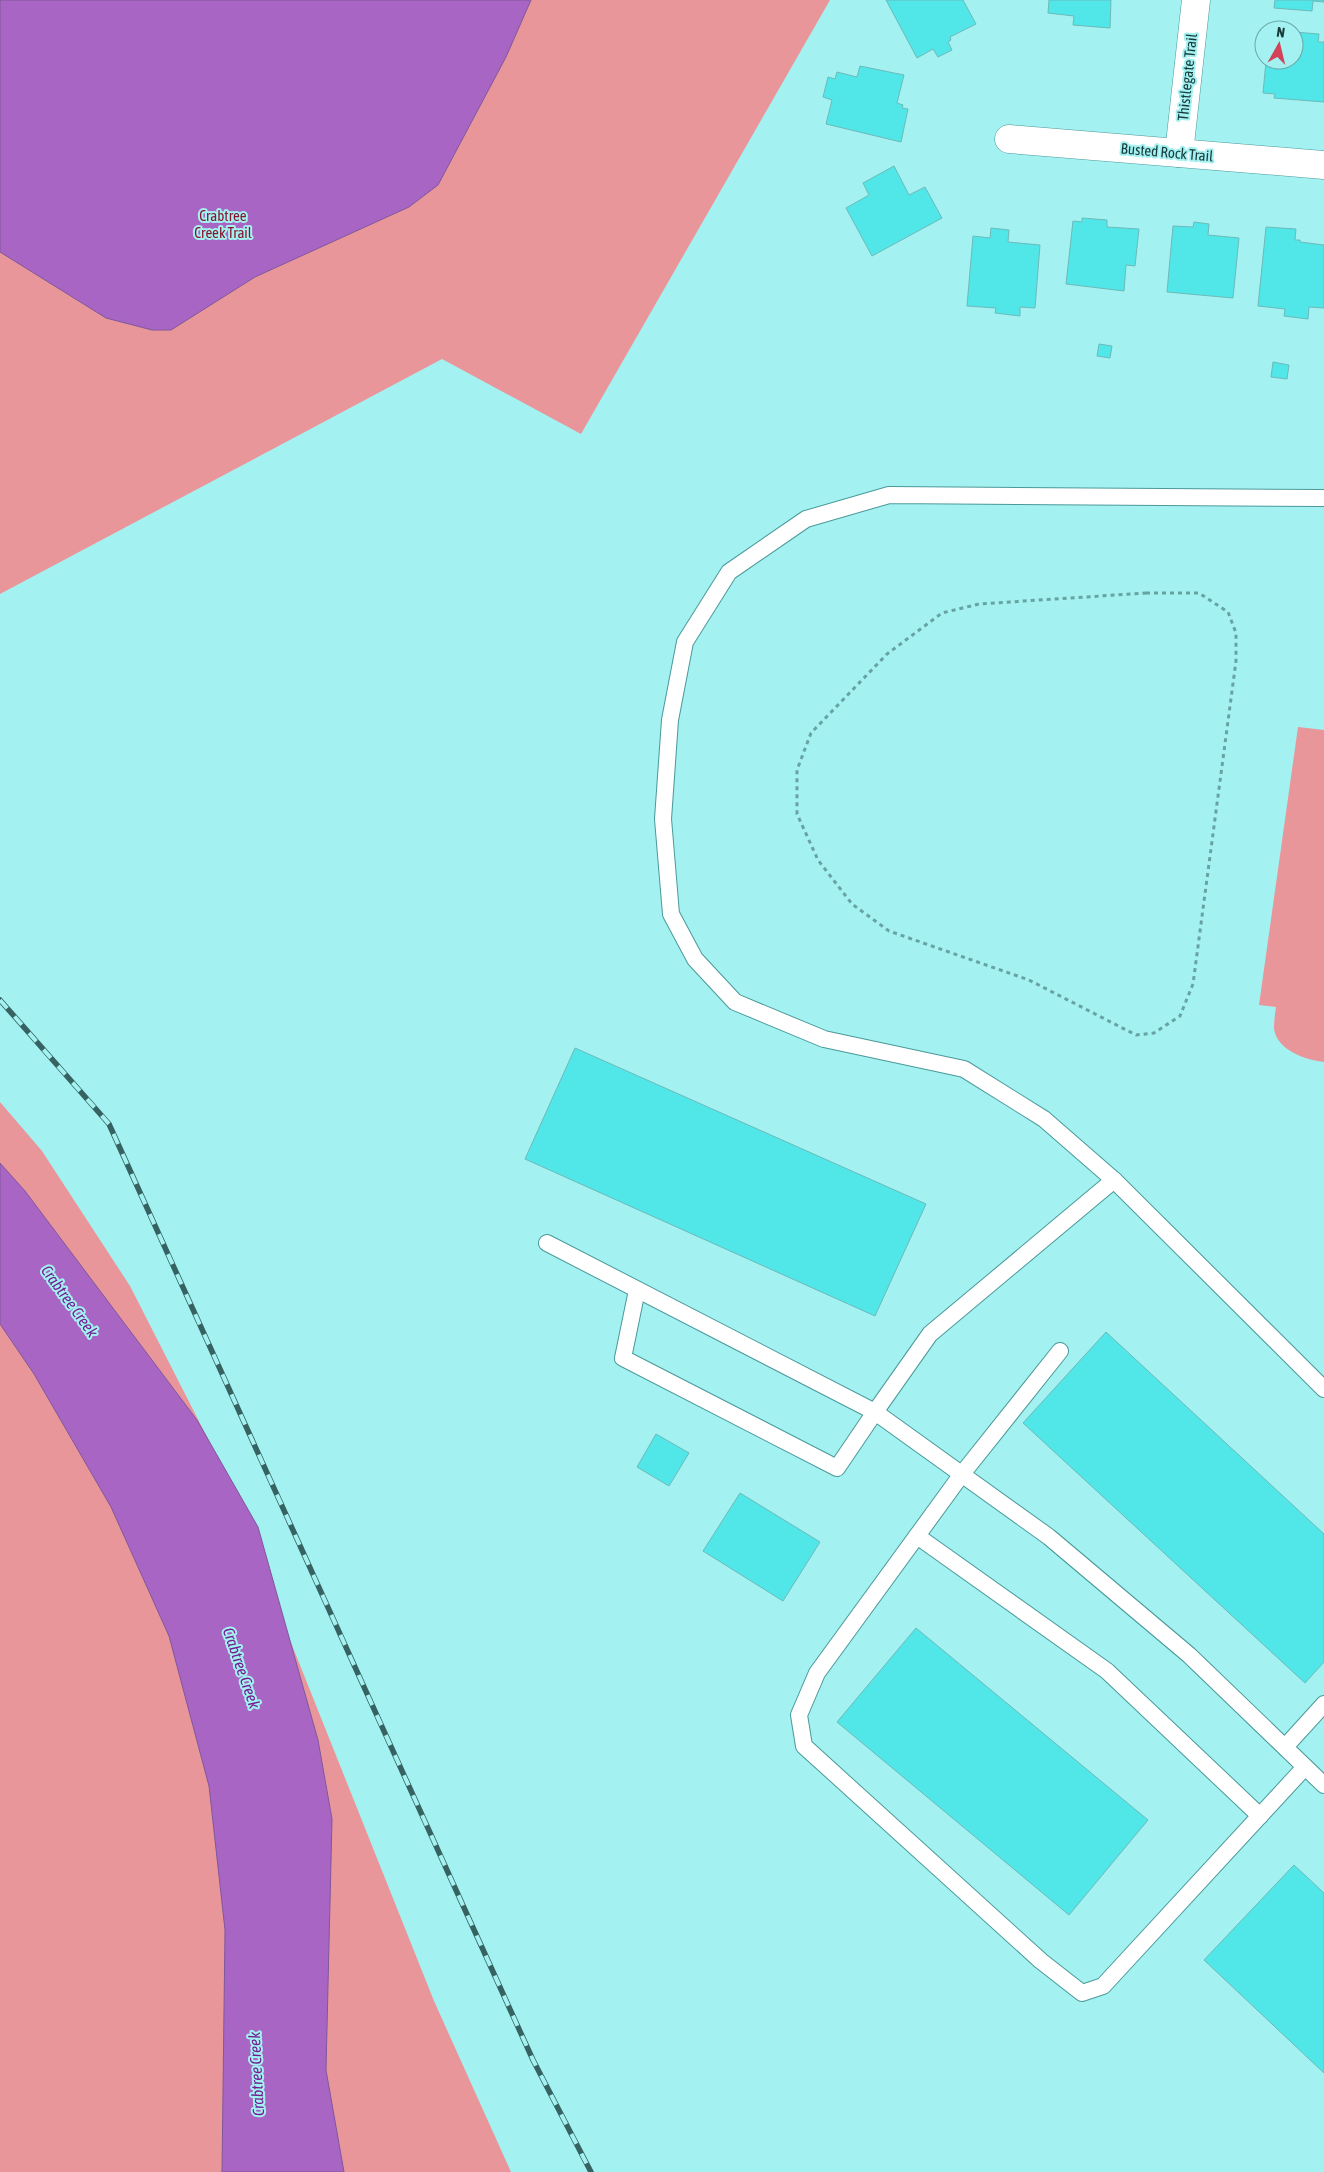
<svg xmlns="http://www.w3.org/2000/svg" width="1324" height="2172" font-family="'Asap Condensed',sans-serif">
  <style>
    .green { fill: #e9969b }
    .water { fill: #a965c4; stroke: #7e589a }
    .building { fill: #51e6e7; stroke: #6dbaba }
    .lines { fill: none; stroke-linecap: round; stroke-linejoin: round }
    .service-casing { stroke: #4b999a; stroke-width: 18 }
    .minor-casing { stroke: #4b999a; stroke-width: 29 }
    .path { stroke: #68a3a3; stroke-width: 3; stroke-dasharray: 4 4; stroke-linecap: butt }
    .service { stroke: #fff; stroke-width: 16 }
    .minor { stroke: #fff; stroke-width: 28 }
    .rail-casing { stroke: #376262; stroke-width: 5.5 }
    .rail { stroke: #a3f1f1; stroke-width: 4; stroke-dasharray: 11; stroke-linecap: butt }
    .labels { text-anchor: middle; dominant-baseline: central; stroke-width: 4; stroke-linejoin: round; paint-order: stroke }
    .street-label { font-size: 15px; fill: #183939; stroke: #a3f1f1 }
    .park-label { font-size: 15px; fill: #88152e; stroke: #a3f1f1 }
    .water-label { font-size: 16px; font-style: italic; fill: #751c92; stroke: #a3f1f1 }
  </style>
  <rect width="100%" height="100%" fill="#a3f1f1"/>
  <g class="green">
    <path d="M0,0H830L581,434L442,359L0,594Z"/>
    <path d="M1298,727L1324,730V1062C1306,1060 1276,1050 1274,1028C1274,1021 1275,1014 1276,1007L1259,1005Z"/>
    <path d="M0,1102L42,1151L130,1286L207,1437L270,1590L434,2001L511,2172H0Z"/>
  </g>
  <g class="water">
    <path d="M0,0H531L506,57L438,185L409,207L255,277L171,330H152L106,318L0,252Z"/>
    <path d="M0,1163L25,1191L197,1420L258,1527L318,1740L332,1819L326,2070L344,2172H222L225,1930L209,1786L169,1636L111,1507L34,1374L0,1324Z"/>
  </g>
  <g class="building">
    <path d="M886,0H963L976,24L950,37L951,40L948,42L952,50L938,57L933,49L917,58Z"/>
    <path d="M1049,0H1111L1110,28L1073,25L1074,16L1048,13Z"/>
    <path d="M1275,0H1324V2L1313,1L1312,11L1274,8Z"/>
    <path d="M1294,32L1319,34L1318,42H1324V102L1274,98L1275,94L1263,93L1266,61L1294,60Z"/>
    <path d="M860,66L904,75L897,103L903,105L902,108L908,109L901,142L826,124L832,100L823,97L828,77L835,79L837,72L857,77Z"/>
    <path d="M894,166L909,195L925,187L942,218L872,256L846,208L869,195L863,183Z"/>
    <path d="M1082,218L1107,220V227L1139,229L1135,266L1126,265L1124,291L1066,284L1073,221L1082,222Z"/>
    <path d="M1194,222L1209,224L1208,235L1239,238L1233,298L1167,292L1173,226L1193,227Z"/>
    <path d="M1266,227L1296,229L1295,240H1300V242L1324,245V308L1309,307L1308,319L1284,316L1285,309L1258,306Z"/>
    <path d="M991,228L1009,230L1008,242L1040,245L1035,308L1020,307V316L995,313L996,308L967,306L973,236L990,238Z"/>
    <path d="M1099,344L1112,346L1110,358L1097,356Z"/>
    <path d="M1273,362L1289,365L1287,379L1271,377Z"/>
    <path d="M575,1048L926,1204L875,1316L525,1159Z"/>
    <path d="M1106,1332L1324,1534V1662L1305,1683L1023,1423Z"/>
    <path d="M656,1434L689,1453L669,1486L637,1467Z"/>
    <path d="M740,1493L820,1542L783,1601L703,1551Z"/>
    <path d="M916,1628L1148,1820L1069,1915L837,1722Z"/>
    <path d="M1294,1865L1324,1893V2073L1204,1960Z"/>
  </g>
  <g class="lines">
    <g class="service-casing">
      <g id="service">
        <path d="M1324,498L889,495L806,519L729,572L685,642L670,720L663,819L671,914L695,959L735,1002L824,1039L964,1069L1044,1119L1114,1180L1324,1389"/>
        <path d="M547,1243L875,1412L930,1334L1114,1180"/>
        <path d="M637,1290L623,1358L837,1468L875,1412L1049,1537L1189,1655L1324,1785"/>
        <path d="M1060,1351L962,1474L817,1673L799,1715L804,1746L1041,1961L1082,1993L1103,1986L1305,1767"/>
        <path d="M917,1536L1107,1671L1260,1816"/>
        <path d="M1285,1747L1324,1704"/>
      </g>
    </g>
    <g class="minor-casing">
      <g id="minor">
        <path d="M1009,139L1324,165"/>
        <path d="M1179,153L1196,0"/>
      </g>
    </g>
    <path class="path" d="M1146,593H1199L1228,612L1236,633V661L1193,984L1180,1016L1154,1033L1136,1035L1029,980L889,931L852,904L818,860L797,814V770L811,733L887,654L942,613L979,604Z"/>
    <use href="#service" class="service"/>
    <use href="#minor" class="minor"/>
    <g class="rail-casing">
      <path id="rail" d="M0,1000L109,1124L533,2060L591,2172"/>
    </g>
    <use href="#rail" class="rail"/>
  </g>
  <g class="labels">
    <g class="street-label">
      <text transform="translate(1187 77) rotate(-84)">Thistlegate Trail</text>
      <text transform="translate(1167 152) rotate(5)">Busted Rock Trail</text>
    </g>
    <g class="park-label">
      <text x="223" y="215">Crabtree<tspan x="223" dy="17">Creek Trail</tspan></text>
    </g>
    <g class="water-label">
      <text transform="translate(70 1301) rotate(54)">Crabtree Creek</text>
      <text transform="translate(242 1668) rotate(71)">Crabtree Creek</text>
      <text transform="translate(256 2074) rotate(-93)">Crabtree Creek</text>
    </g>
  </g>
  <g transform="translate(1279 45) rotate(8)"><circle r="24" fill="#a3f1f1" stroke="#6ba7a7"/>
  <path d="M0-4L9 19L0 12L-9 19Z" fill="#d34258"/>
  <text y="-8" font-size="14" font-weight="bold" text-anchor="middle" fill="#183939">N</text>
  </g>
</svg>
